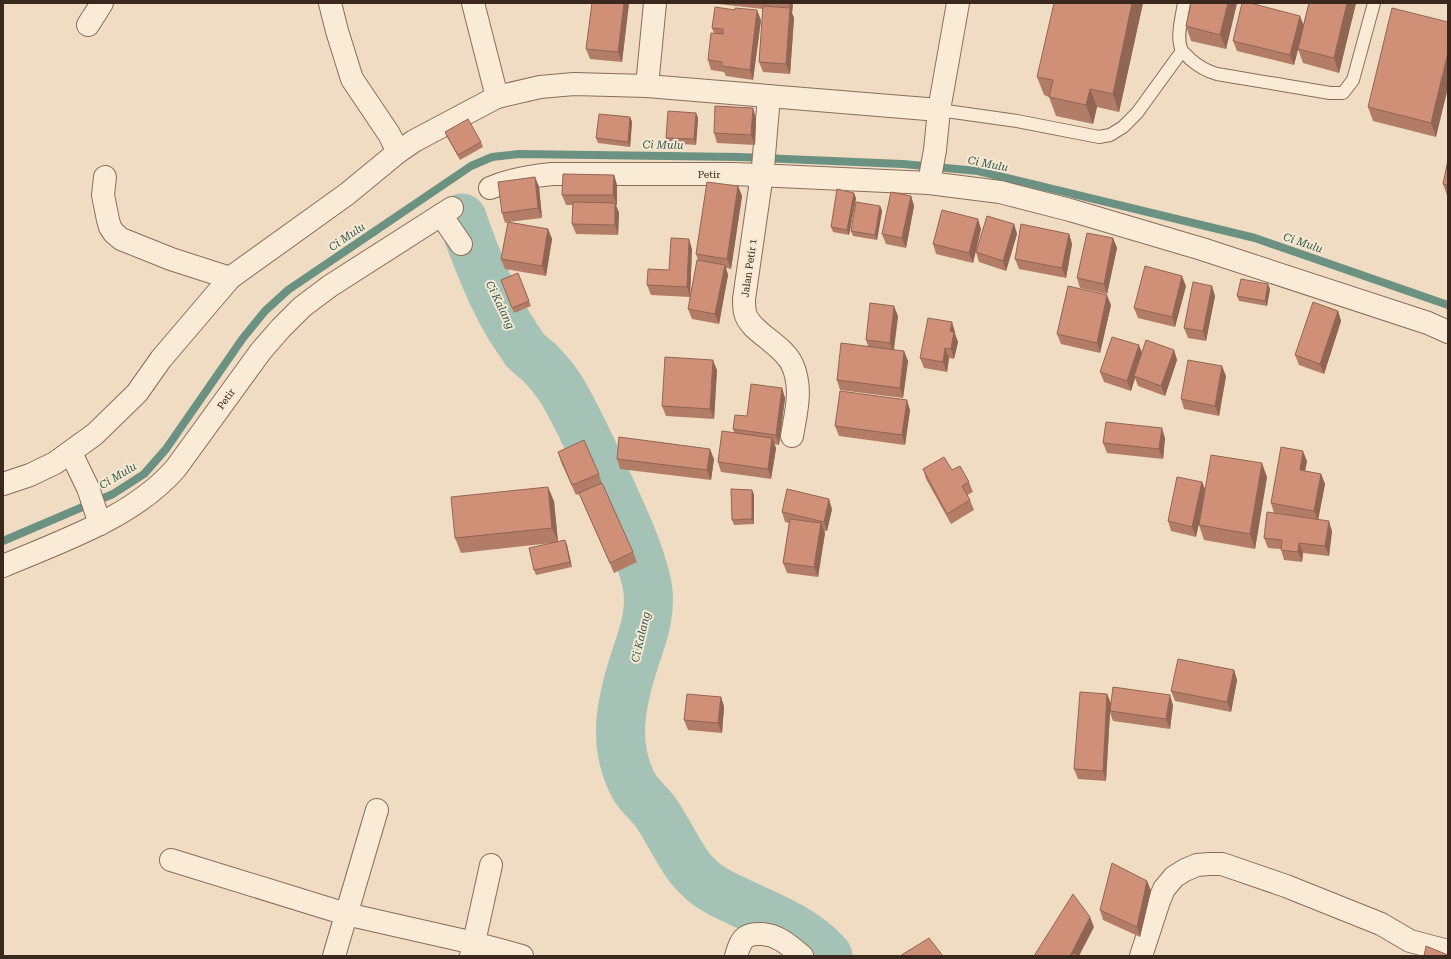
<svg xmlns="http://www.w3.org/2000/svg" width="1451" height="959" font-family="'Roboto Serif',serif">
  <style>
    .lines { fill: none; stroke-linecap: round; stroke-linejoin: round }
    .stream { stroke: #6b9183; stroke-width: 8 }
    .river { stroke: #a5c2b6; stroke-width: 49 }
    .lane-casing { stroke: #8a6d59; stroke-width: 14 }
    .street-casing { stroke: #8a6d59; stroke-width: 24 }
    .lane { stroke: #faebd6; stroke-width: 12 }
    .street { stroke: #faebd6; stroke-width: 22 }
    .wall { fill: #b27c66 }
    .shaded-wall { fill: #916553 }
    .building { fill: #cf9077; stroke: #916553 }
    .labels { text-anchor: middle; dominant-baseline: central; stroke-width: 4; stroke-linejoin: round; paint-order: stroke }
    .street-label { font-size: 10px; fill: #3a271d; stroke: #f7e8d2 }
    .water-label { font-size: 11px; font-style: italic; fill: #2c5a51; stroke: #f7e8d2 }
  </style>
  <rect width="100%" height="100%" fill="#f0dcc2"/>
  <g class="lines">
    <path class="stream" d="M3,541L113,494L144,474L166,449L243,338L265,311L288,290L471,166L492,157L519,154L739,157L903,164L978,171L1255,238L1448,305"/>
    <path class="river" d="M462,218C475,255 493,303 515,335C518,340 522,345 525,350C529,354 534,358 539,362C547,370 555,380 561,389C579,419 594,454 609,485C623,516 638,547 646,580C653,607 644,633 635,659C621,702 611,746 635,788C642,799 654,807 660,819C678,847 686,874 717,891C753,911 801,924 828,956"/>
    <g class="lane-casing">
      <g id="lane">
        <path d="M1184,3C1182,16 1175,41 1183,52C1185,54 1188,56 1190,59C1198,66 1206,71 1217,74L1330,93H1343L1353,80L1374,3"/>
        <path d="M939,110L1017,121L1099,137L1110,135L1123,127L1137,113L1182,51"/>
      </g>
    </g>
    <g class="street-casing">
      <g id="street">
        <path d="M330,3L337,31L352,79L389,134L398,152"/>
        <path d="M473,3L497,97"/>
        <path d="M88,25L102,3"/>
        <path d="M647,86L655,3"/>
        <path d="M769,96L763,167L744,299C744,303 744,308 745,312C748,331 782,343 792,364C803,388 796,412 792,436"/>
        <path d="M105,177L103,195L108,220L110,227L114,233L121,239L171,259L230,278"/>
        <path d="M929,183L935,150L939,110L958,3"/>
        <path d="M490,188C511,179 531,176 552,174H734L929,183L1000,192L1070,210L1202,249L1428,323L1448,332"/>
        <path d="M452,208L441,215L461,244"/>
        <path d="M71,453L88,488L100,524"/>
        <path d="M3,484L30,475L55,463L95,434L137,393L161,359L230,278L347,194L398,152L414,141L497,97L540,87L574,84L647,86L939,110"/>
        <path d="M3,566C62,541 134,517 176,468L261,351L281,328L302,307L330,286L441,215"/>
        <path d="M171,860L346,914L474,943L522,956"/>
        <path d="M334,956L377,810"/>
        <path d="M471,956L491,865"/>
        <path d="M736,956C738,950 740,941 746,937C749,935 754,934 758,934C776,933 789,945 802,956"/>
        <path d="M1141,956L1159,901L1164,889L1174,877L1185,870L1197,865L1209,864H1222L1286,886L1381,924L1410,941L1448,951"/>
      </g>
    </g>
    <use href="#lane" class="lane"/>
    <use href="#street" class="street"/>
  </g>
  <g class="wall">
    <path d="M629,3L622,62L590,59L586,49Z"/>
    <path d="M718,3H793L792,13L794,18L790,74L763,72L759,62L763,9L718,4Z"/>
    <path d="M1143,3L1119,112L1097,107L1093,124L1056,116L1049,97L1044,95L1037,77Z"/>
    <path d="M1191,3H1237L1226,49L1191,41L1186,26Z"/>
    <path d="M1309,3H1356L1339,73L1303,63L1298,49L1294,65L1237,51L1233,41L1303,25Z"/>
    <path d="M761,20L753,80L726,76L724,72L711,70L708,60L714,33L712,28Z"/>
    <path d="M1448,22L1436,137L1373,121L1368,107Z"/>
    <path d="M696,113L698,118L696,145L668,143L666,138Z"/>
    <path d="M630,117L632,122L630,147L598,143L596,138Z"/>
    <path d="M756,118L755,145L717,143L714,133Z"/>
    <path d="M445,132L481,142L483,147L460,160L447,137Z"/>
    <path d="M1448,160V198L1443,184Z"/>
    <path d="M614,175L617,185V205H616L619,213L618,235L576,234L572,224L573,205H566L562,195Z"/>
    <path d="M535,177L539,187L542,218L508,222L548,229L552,239L546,276L505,269L501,259L508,222L505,223L502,213Z"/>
    <path d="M738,186L742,196L731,269L726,268L728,275L719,324L692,319L688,309L698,260L696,254Z"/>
    <path d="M911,196L914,206L906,248L886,244L882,234Z"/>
    <path d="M856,198L849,235L833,232L831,227Z"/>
    <path d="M880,206L882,211L877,240L853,236L851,231Z"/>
    <path d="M1014,224L1017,234L1006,271L979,262L976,252Z"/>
    <path d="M981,229L973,263L936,254L933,244Z"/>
    <path d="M1069,234L1072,244L1066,278L1019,269L1015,259Z"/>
    <path d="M1113,238L1117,248L1107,294L1080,288L1077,278Z"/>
    <path d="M692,249L690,297L651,295L647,285L669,270Z"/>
    <path d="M518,273L531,306L514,313L501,280Z"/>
    <path d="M1186,286L1175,327L1138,318L1134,308Z"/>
    <path d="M1270,289L1267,306L1239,301L1237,296Z"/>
    <path d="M1215,296L1206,341L1188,338L1184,328Z"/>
    <path d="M1111,305L1100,353L1061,344L1057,334Z"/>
    <path d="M1338,311L1341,321L1324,374L1299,365L1295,355Z"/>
    <path d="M898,316L894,350L904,351L908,361L903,398L840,390L837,380L868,346L866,340Z"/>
    <path d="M955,332V334L958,342L954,359L949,358L947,372L924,368L920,358Z"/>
    <path d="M1174,350L1177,360L1165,396L1138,386L1135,378L1131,391L1104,382L1100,372L1142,354Z"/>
    <path d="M717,370L714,419L666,416L662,406Z"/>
    <path d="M1226,376L1219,416L1184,409L1181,399Z"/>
    <path d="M782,388L785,398L779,445L774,444L776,448L771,479L721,472L718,462L734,432L733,429L747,416Z"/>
    <path d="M910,410L905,445L839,436L835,426Z"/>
    <path d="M1165,438L1163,459L1107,453L1103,443Z"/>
    <path d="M558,452L599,474L602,484L633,552L637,562L614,573L583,503L579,494L576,495L561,462Z"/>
    <path d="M617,459H714L711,480L620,469Z"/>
    <path d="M1307,461L1305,471L1321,474L1325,484L1318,519L1332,531L1329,556L1303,553L1302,562L1284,560L1281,549L1268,548L1264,538L1274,513L1271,503Z"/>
    <path d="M923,469L952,470L969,482L973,492L967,495L970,500L974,510L951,524L926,479Z"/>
    <path d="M1267,477L1255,549L1204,540L1199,525L1200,517L1196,537L1171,531L1168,521L1202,482L1205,489Z"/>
    <path d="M752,490L754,495V524L734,525L732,520Z"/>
    <path d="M554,501L558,542L567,545L572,567L536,575L534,570L552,543L461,553L455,538Z"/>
    <path d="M832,509L827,531H824L825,533L818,577L787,573L783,563L789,523L785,522L782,512Z"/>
    <path d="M1234,670L1237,680L1231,712L1175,701L1171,691Z"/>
    <path d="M1107,694L1111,703L1173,705L1170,729L1113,721L1110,713L1106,781L1078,779L1074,769Z"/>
    <path d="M721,697L724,707L722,733L688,730L684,720Z"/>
    <path d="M1147,881L1151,891L1140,937L1103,920L1100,910Z"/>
  </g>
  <g class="shaded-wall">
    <path d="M624,3H629L622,62L618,52Z"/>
    <path d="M789,3H793L792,13L794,18L790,74L786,64L790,8Z"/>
    <path d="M1132,3H1143L1119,112L1113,94Z"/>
    <path d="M1228,3H1237L1226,49L1220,35Z"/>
    <path d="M1347,3H1356L1339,73L1334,58Z"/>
    <path d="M757,10L761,20L753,80L750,70Z"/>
    <path d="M1300,16L1304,26L1294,65L1290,55Z"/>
    <path d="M1448,52V88L1436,137L1431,123Z"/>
    <path d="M1090,89L1097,107L1093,124L1086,105Z"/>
    <path d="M753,108L756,118L755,145L751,135Z"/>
    <path d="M696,113L698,118L696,145L694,139Z"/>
    <path d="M630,117L632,122L630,147L628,142Z"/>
    <path d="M614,175L617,185V205L613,195Z"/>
    <path d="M535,177L539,187L542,218L538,208Z"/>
    <path d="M738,186L742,196L731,269L727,259Z"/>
    <path d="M854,193L856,198L849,235L847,230Z"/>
    <path d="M911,196L914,206L906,248L902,238Z"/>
    <path d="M615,203L619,213L618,235L615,225Z"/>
    <path d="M880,206L882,211L877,240L875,235Z"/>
    <path d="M978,219L981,229L973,263L969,253Z"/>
    <path d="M1014,224L1017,234L1006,271L1003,261Z"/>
    <path d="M548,229L552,239L546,276L542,266Z"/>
    <path d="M1069,234L1072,244L1066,278L1062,268Z"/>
    <path d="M1113,238L1117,248L1107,294L1104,284Z"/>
    <path d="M689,239L692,249L690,297L687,287Z"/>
    <path d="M725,265L728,275L719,324L715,314Z"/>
    <path d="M1182,276L1186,286L1175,327L1172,317Z"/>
    <path d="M1268,284L1270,289L1267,306L1265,301Z"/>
    <path d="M1212,286L1215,296L1206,341L1203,331Z"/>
    <path d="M1107,295L1111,305L1100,353L1097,343Z"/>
    <path d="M894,306L898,316L893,353L890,343Z"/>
    <path d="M1338,311L1341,321L1324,374L1320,364Z"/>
    <path d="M952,322L955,332V334L958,342L954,359L951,349L950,331Z"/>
    <path d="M1139,345L1143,355L1134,376L1135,378L1131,391L1127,381Z"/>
    <path d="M945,348L949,358L947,372L943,362Z"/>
    <path d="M1174,350L1177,360L1165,396L1161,386Z"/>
    <path d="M904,351L908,361L903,398L900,388Z"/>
    <path d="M713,360L717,370L714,419L710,409Z"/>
    <path d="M1222,366L1226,376L1219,416L1215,406Z"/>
    <path d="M782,388L785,398L779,445L776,435Z"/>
    <path d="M907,400L910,410L905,445L902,435Z"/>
    <path d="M1162,428L1165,438L1163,459L1159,449Z"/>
    <path d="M772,438L776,448L771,479L768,469Z"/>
    <path d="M710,449L714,459L711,480L707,470Z"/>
    <path d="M1303,451L1307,461L1303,480L1300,470Z"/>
    <path d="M1262,463L1267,477L1255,549L1250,534Z"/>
    <path d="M1321,474L1325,484L1318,521L1314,511Z"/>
    <path d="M1202,482L1206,492L1196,537L1192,527Z"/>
    <path d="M548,487L554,501L558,542L552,528Z"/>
    <path d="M752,490L754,495V524L752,519Z"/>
    <path d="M829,499L832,509L827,531L824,522Z"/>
    <path d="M1329,521L1332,531L1329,556L1325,546Z"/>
    <path d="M821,523L825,533L818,577L814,567Z"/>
    <path d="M565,540L567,545L572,567L570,562Z"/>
    <path d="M1299,543L1303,553L1302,562L1298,552Z"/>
    <path d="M1234,670L1237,680L1231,712L1227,702Z"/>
    <path d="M1107,694L1111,704L1110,711V713L1106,781L1103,771Z"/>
    <path d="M1170,695L1173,705L1170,729L1166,719Z"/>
    <path d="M721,697L724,707L722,733L718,723Z"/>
    <path d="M1147,881L1151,891L1140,937L1137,927Z"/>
    <path d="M1090,917L1094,927L1079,956H1070Z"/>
  </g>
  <g class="building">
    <path d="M592,3H624L618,52L586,49Z"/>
    <path d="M1054,3H1132L1113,94L1090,89L1086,105L1049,97L1053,80L1037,77Z"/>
    <path d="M1191,3H1228L1220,35L1186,26Z"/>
    <path d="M1242,3H1250L1300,16L1290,55L1233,41Z"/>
    <path d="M1309,3H1347L1334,58L1298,49Z"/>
    <path d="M763,6L790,8L786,64L759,62Z"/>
    <path d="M715,7L735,10V8L757,10L750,70L722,66V62L708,60L711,33L723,34V29L712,28Z"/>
    <path d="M1392,8L1448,22V52L1431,123L1368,107Z"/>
    <path d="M715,106L753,108L751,135L714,133Z"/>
    <path d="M668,111L696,113L694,139L666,138Z"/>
    <path d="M599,114L630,117L628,142L596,138Z"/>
    <path d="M468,119L481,142L458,155L445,132Z"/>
    <path d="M1448,160V185L1443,184Z"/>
    <path d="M563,174L614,175L613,195H562Z"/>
    <path d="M535,177L538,208L502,213L498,182Z"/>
    <path d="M707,182L738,186L727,259L696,254Z"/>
    <path d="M837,189L854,193L847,230L831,227Z"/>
    <path d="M891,192L911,196L902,238L882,234Z"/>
    <path d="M573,202L615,203V225L572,224Z"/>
    <path d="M856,202L880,206L875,235L851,231Z"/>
    <path d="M942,210L978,219L969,253L933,244Z"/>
    <path d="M987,216L1014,224L1003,261L976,252Z"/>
    <path d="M508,222L548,229L542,266L501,259Z"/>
    <path d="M1021,224L1069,234L1062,268L1015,259Z"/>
    <path d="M1087,233L1113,238L1104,284L1077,278Z"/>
    <path d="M671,238L689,239L687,287L647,285L648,269L669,270Z"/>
    <path d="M697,260L725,265L715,314L688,309Z"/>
    <path d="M1145,266L1182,276L1172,317L1134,308Z"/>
    <path d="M518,273L529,301L512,308L501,280Z"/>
    <path d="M1241,279L1268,284L1265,301L1237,296Z"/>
    <path d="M1193,282L1212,286L1203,331L1184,328Z"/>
    <path d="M1068,286L1107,295L1097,343L1057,334Z"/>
    <path d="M1313,302L1338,311L1320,364L1295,355Z"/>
    <path d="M870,303L894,306L890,343L866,340Z"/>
    <path d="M928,318L952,322L950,331L954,332L951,349L945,348L943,362L920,358Z"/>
    <path d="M1112,337L1139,345L1127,381L1100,372Z"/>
    <path d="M1146,340L1174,350L1161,386L1134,376Z"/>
    <path d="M841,343L904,351L900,388L837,380Z"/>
    <path d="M665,357L713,360L710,409L662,406Z"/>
    <path d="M1188,360L1222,366L1215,406L1181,399Z"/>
    <path d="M751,384L782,388L776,435L733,429L735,415L747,416Z"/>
    <path d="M840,391L907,400L902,435L835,426Z"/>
    <path d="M1106,422L1162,428L1159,449L1103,443Z"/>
    <path d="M722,431L772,438L768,469L718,462Z"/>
    <path d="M619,437L710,449L707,470L617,459Z"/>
    <path d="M584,440L599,474L572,485L558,452Z"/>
    <path d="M1281,447L1303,451L1300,470L1321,474L1314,511L1271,503Z"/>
    <path d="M1211,455L1262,463L1250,534L1199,525Z"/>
    <path d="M944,457L952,470L960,466L969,482L962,486L970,500L947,514L923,469Z"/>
    <path d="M1177,477L1202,482L1192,527L1168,521Z"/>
    <path d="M602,483L633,552L610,563L579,493Z"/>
    <path d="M548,487L552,528L455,538L451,497Z"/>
    <path d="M731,489L752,490V519L732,520Z"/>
    <path d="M787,489L829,499L824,522L782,512Z"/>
    <path d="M1267,512L1329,521L1325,546L1299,543L1298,552L1281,550L1282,540L1264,538Z"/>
    <path d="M790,519L821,523L814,567L783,563Z"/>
    <path d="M565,540L570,562L534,570L529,548Z"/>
    <path d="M1178,659L1234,670L1227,702L1171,691Z"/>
    <path d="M1113,687L1170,695L1166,719L1110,711Z"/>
    <path d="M1080,692L1107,694L1103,771L1074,769Z"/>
    <path d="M687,694L721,697L718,723L684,720Z"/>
    <path d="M1112,863L1147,881L1137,927L1100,910Z"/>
    <path d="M1073,894L1090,917L1070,956H1034Z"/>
    <path d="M929,938L943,956H900Z"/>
    <path d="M1426,946L1448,955V956H1424Z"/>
    <path d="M1073,953L1080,956H1073Z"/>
  </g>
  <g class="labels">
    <g class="street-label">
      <text x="709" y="174">Petir</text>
      <text transform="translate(749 268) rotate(-82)">Jalan Petir 1</text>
      <text transform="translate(226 399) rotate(-54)">Petir</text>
    </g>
    <g class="water-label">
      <text transform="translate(663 145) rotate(1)">Ci Mulu</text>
      <text transform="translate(988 164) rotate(11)">Ci Mulu</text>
      <text transform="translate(347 237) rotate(-34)">Ci Mulu</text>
      <text transform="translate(1303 243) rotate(19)">Ci Mulu</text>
      <text transform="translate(500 305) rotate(64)">Ci Kalang</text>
      <text transform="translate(118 476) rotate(-31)">Ci Mulu</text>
      <text transform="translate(641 637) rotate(-77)">Ci Kalang</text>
    </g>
  </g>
  <rect width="1451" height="959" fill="none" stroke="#3a271d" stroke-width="8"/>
</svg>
